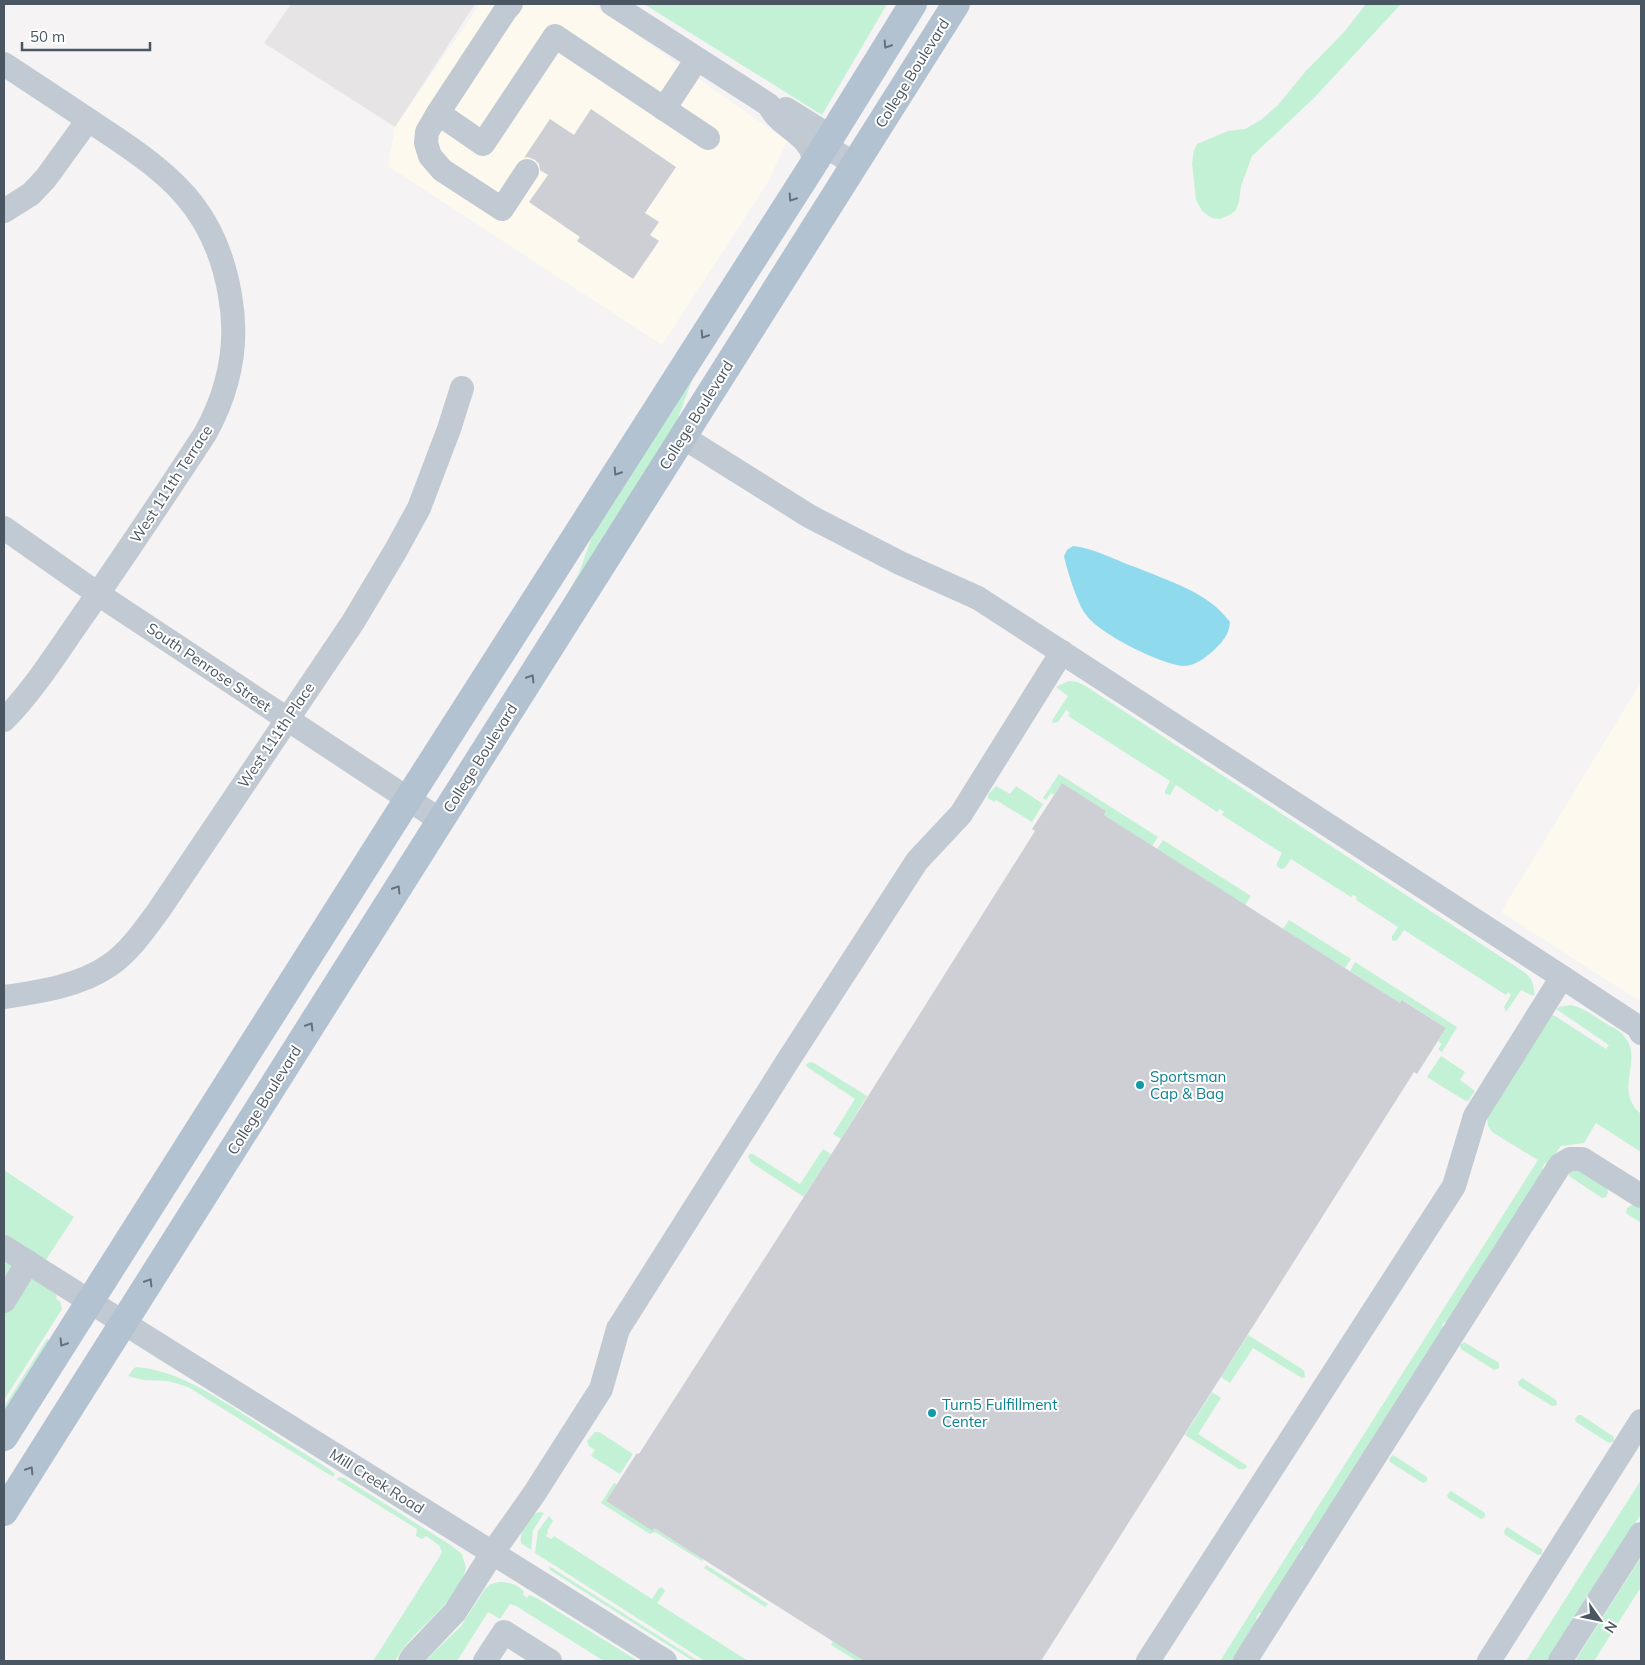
<svg xmlns="http://www.w3.org/2000/svg" width="1645" height="1665" font-family="Mulish,sans-serif">
  <style>
    .commercial { fill: #fdf9ef }
    .education { fill: #e6e4e5 }
    .green { fill: #c3f1d5 }
    .water { fill: #90daee }
    .building { fill: #cdcfd5 }
    .lines { fill: none; stroke-linecap: round; stroke-linejoin: round }
    .minor { stroke: #c1cad2; stroke-width: 24 }
    .major { stroke: #b3c2d1; stroke-width: 28 }
    .oneway { stroke: #64717d }
    .culture-dot { fill: #0f9aa8; stroke: #fff; stroke-width: 2 }
    .labels { text-anchor: middle; dominant-baseline: central; stroke-width: 4; stroke-linejoin: round; paint-order: stroke }
    .street-label { font-size: 15px; fill: #4a5661; stroke: #fff }
    .culture-label { font-size: 15px; fill: #0d838f; stroke: #fff; text-anchor: start }
  </style>
  <rect width="100%" height="100%" fill="#f5f3f3"/>
  <g class="commercial">
    <path d="M480,4H592L787,141L767,184L662,345L388,166L395,127Z"/>
    <path d="M1641,682V1002L1501,912Z"/>
  </g>
  <path class="education" d="M291,4H475L395,127L264,43Z"/>
  <g class="green">
    <path d="M644,4H887L822,115Z"/>
    <path d="M1366,4H1401L1314,98L1252,156L1241,186L1239,201L1236,210L1231,214L1220,219L1212,218L1202,211L1196,200L1192,163L1194,150L1197,144L1228,131L1245,129L1261,120L1278,105L1305,72L1345,31Z"/>
    <path d="M694,375L673,431L566,602L564,600L579,573L594,531Z"/>
    <path d="M1069,681L1077,682L1084,685L1521,970C1531,976 1535,984 1534,996L1521,990L1506,1012L1504,1007L1511,995L1508,992L1506,995L1404,930L1397,940L1394,941L1392,940V936L1398,927L1356,900L1357,897L1353,895L1351,897L1291,859L1285,868L1281,869L1277,866V863L1282,853L1222,815L1224,812L1220,809L1217,812L1176,785L1170,795L1165,794V791L1170,781L1068,716L1070,713L1066,710L1058,722L1052,723L1053,719L1068,696L1056,687Z"/>
    <path d="M1059,774L1158,837L1152,846L1104,815L1106,811L1062,783L1054,795L1051,793L1046,800L1043,798Z"/>
    <path d="M996,786L1010,794L1016,786L1043,804L1032,822L996,800L994,802L988,798V795Z"/>
    <path d="M1163,840L1251,896L1245,905L1157,849Z"/>
    <path d="M1289,920L1351,959L1345,968L1283,929Z"/>
    <path d="M1355,962L1457,1027L1442,1052L1438,1049L1442,1044L1438,1041L1446,1028L1403,1000L1400,1003L1350,971Z"/>
    <path d="M1571,1005C1584,1008 1594,1016 1605,1023C1611,1027 1620,1030 1624,1036C1645,1060 1612,1089 1641,1114V1152L1596,1123L1584,1143L1561,1146L1548,1165L1545,1163L1542,1168L1545,1170L1447,1323L1444,1322L1442,1326L1444,1328L1305,1547L1302,1546L1300,1550L1302,1552L1262,1614L1259,1613L1256,1618L1258,1620L1233,1661H1220L1538,1160L1492,1132L1488,1126L1487,1116L1550,1014L1555,1016L1606,1049L1609,1045L1556,1009L1559,1007Z"/>
    <path d="M1441,1056L1465,1072L1460,1080L1475,1091L1468,1101L1464,1100L1427,1077Z"/>
    <path d="M810,1062L814,1063L867,1096L841,1139L833,1134L855,1099L807,1067L806,1065Z"/>
    <path d="M823,1149L831,1154L804,1197L752,1163L748,1157L750,1154H753L800,1184Z"/>
    <path d="M1577,1168L1607,1188L1608,1192L1606,1197L1602,1198L1569,1176V1174Z"/>
    <path d="M4,1170L74,1217L36,1275L56,1294L57,1300L60,1301L62,1309L4,1400Z"/>
    <path d="M1632,1205H1635L1641,1209V1223L1626,1213L1627,1208Z"/>
    <path d="M1248,1335L1302,1369L1304,1371L1305,1377L1302,1378L1253,1348L1230,1383L1221,1377Z"/>
    <path d="M47,1339L50,1341L4,1416V1407Z"/>
    <path d="M1464,1342L1499,1363V1368L1494,1370L1461,1349L1460,1345Z"/>
    <path d="M137,1367C180,1371 216,1397 251,1419C277,1436 303,1453 329,1469L335,1474L333,1477L337,1479L339,1477L344,1478L449,1544L462,1554L466,1568C455,1607 414,1627 395,1661H373L437,1561L442,1552L439,1545L426,1536L422,1539L416,1536L417,1529L188,1387L168,1381L143,1380L128,1376L134,1368Z"/>
    <path d="M1522,1378L1556,1400L1557,1405L1552,1406L1519,1386L1518,1382Z"/>
    <path d="M1212,1392L1221,1398L1198,1434L1246,1465L1247,1467L1244,1469H1239L1185,1435Z"/>
    <path d="M1578,1415H1581L1614,1437V1441L1609,1443L1576,1422L1575,1419Z"/>
    <path d="M595,1432H599L633,1454L620,1474L591,1456L595,1450L589,1446L587,1441Z"/>
    <path d="M1393,1455L1427,1477V1481L1423,1483L1390,1462L1389,1459Z"/>
    <path d="M1641,1480V1514L1548,1661H1526Z"/>
    <path d="M614,1483L617,1484L606,1501L653,1530L654,1528L703,1559L702,1561L655,1532L650,1534L601,1503Z"/>
    <path d="M1451,1491L1485,1513V1517L1481,1519L1448,1498L1447,1495Z"/>
    <path d="M539,1512L544,1513L533,1530L531,1550L521,1543C519,1532 528,1516 539,1512Z"/>
    <path d="M549,1516L553,1521L547,1531L548,1532L546,1536L551,1539L554,1536L652,1599L659,1588L662,1587L665,1591L657,1603L748,1661H705L535,1553L538,1531Z"/>
    <path d="M1507,1527L1542,1549V1554L1538,1555L1505,1535L1504,1531Z"/>
    <path d="M1641,1557V1587L1594,1661H1575Z"/>
    <path d="M706,1565L768,1604L765,1607L704,1568Z"/>
    <path d="M549,1566L698,1661H693L550,1570Z"/>
    <path d="M499,1582C508,1582 518,1584 524,1592L523,1595L527,1598L529,1595L535,1597L638,1661H604L516,1606L510,1604L500,1619L488,1612L457,1661H425L461,1626L485,1589L491,1584Z"/>
    <path d="M833,1641L864,1661H857L831,1645Z"/>
  </g>
  <path class="water" d="M1073,546C1095,548 1114,560 1135,567C1168,581 1207,591 1230,622C1229,635 1223,641 1214,650C1206,657 1195,666 1184,666C1162,665 1100,634 1087,616C1078,606 1067,570 1064,556L1067,550Z"/>
  <g class="building">
    <path d="M591,109L676,167L645,213L659,222L650,235L659,241L633,279L577,241L580,237L529,202L548,175L540,170L539,164L535,160L528,157L524,158L550,119L574,135Z"/>
    <path d="M1062,783L1106,811L1104,815L1400,1003L1402,1000L1446,1028L1417,1074L1414,1072L1041,1661H864L654,1528L653,1531L606,1501L637,1453L639,1454L841,1139L1035,831L1032,829Z"/>
  </g>
  <g class="lines">
    <g class="minor">
      <path d="M511,4L505,11L438,113L427,132L426,143L430,156L442,170L502,209L527,171"/>
      <path d="M612,4L769,105C780,129 814,134 814,164"/>
      <path d="M4,64C36,85 68,106 99,127C169,173 215,207 230,295C239,344 229,391 205,434C163,498 121,561 77,624C54,657 32,692 4,720"/>
      <path d="M664,109L697,59"/>
      <path d="M786,109L831,137"/>
      <path d="M438,113L483,144L555,36L708,138"/>
      <path d="M825,146L855,164"/>
      <path d="M4,211L31,194L46,178L88,120"/>
      <path d="M683,437L809,516L900,563L978,598L1562,977L1638,1027L1641,1033"/>
      <path d="M4,528L98,594L440,820"/>
      <path d="M4,997C39,992 80,986 110,965C130,951 145,929 159,910L353,622L396,550L419,508L449,429L462,388"/>
      <path d="M4,1247C223,1387 445,1522 665,1661"/>
      <path d="M4,1301L28,1262"/>
      <path d="M410,1661L414,1655L455,1612L493,1552L534,1494L601,1389L618,1329L787,1062L917,861L961,814L1062,652"/>
      <path d="M485,1661L504,1632L550,1661"/>
      <path d="M1148,1661L1454,1186L1475,1116L1562,977"/>
      <path d="M1245,1661L1560,1165L1570,1159H1582L1641,1196"/>
      <path d="M1489,1661L1641,1421"/>
      <path d="M1560,1661L1641,1534"/>
    </g>
    <g class="major">
      <path d="M4,1437L408,799L825,146L913,4"/>
      <path d="M4,1512L956,4"/>
    </g>
  </g>
  <defs><path id="oneway-chevron" d="M-2-3.5L2.5 0L-2 3.5" fill="none" stroke-width="1.6" stroke-linecap="round" stroke-linejoin="round" transform="scale(1.25)"/></defs>
  <g class="oneway">
    <use href="#oneway-chevron" transform="translate(887 45) rotate(122)"/>
    <use href="#oneway-chevron" transform="translate(792 198) rotate(123)"/>
    <use href="#oneway-chevron" transform="translate(704 335) rotate(123)"/>
    <use href="#oneway-chevron" transform="translate(617 472) rotate(123)"/>
    <use href="#oneway-chevron" transform="translate(531 678) rotate(-58)"/>
    <use href="#oneway-chevron" transform="translate(397 889) rotate(-58)"/>
    <use href="#oneway-chevron" transform="translate(310 1026) rotate(-58)"/>
    <use href="#oneway-chevron" transform="translate(149 1282) rotate(-58)"/>
    <use href="#oneway-chevron" transform="translate(63 1343) rotate(122)"/>
    <use href="#oneway-chevron" transform="translate(30 1470) rotate(-58)"/>
  </g>
  <g class="culture-dot">
    <circle cx="1140" cy="1085" r="5"/>
    <circle cx="932" cy="1413" r="5"/>
  </g>
  <g class="labels">
    <g class="street-label">
      <text transform="translate(912 73) rotate(-58)">College Boulevard</text>
      <text transform="translate(696 415) rotate(-58)">College Boulevard</text>
      <text transform="translate(171 484) rotate(-57)">West 111th Terrace</text>
      <text transform="translate(209 667) rotate(34)">South Penrose Street</text>
      <text transform="translate(276 735) rotate(-56)">West 111th Place</text>
      <text transform="translate(480 758) rotate(-58)">College Boulevard</text>
      <text transform="translate(264 1100) rotate(-58)">College Boulevard</text>
      <text transform="translate(377 1481) rotate(32)">Mill Creek Road</text>
    </g>
    <g class="culture-label">
      <text x="1150" y="1076">Sportsman<tspan x="1150" dy="17">Cap &amp; Bag</tspan></text>
      <text x="942" y="1404">Turn5 Fulfillment<tspan x="942" dy="17">Center</tspan></text>
    </g>
  </g>
  <rect width="1645" height="1665" fill="none" stroke="#4a5661" stroke-width="10"/>
  <g transform="translate(1600 1620) rotate(123)" stroke="#ffffff" stroke-width="4" paint-order="stroke">
  <path d="M0-4L9 19L0 12L-9 19Z" fill="#4a5661"/>
  <text y="-8" font-size="14" font-weight="bold" text-anchor="middle" fill="#4a5661">N</text>
  </g>
  <path d="M22 42v8h128v-8" fill="none" stroke="#4a5661" stroke-width="2.5"/>
  <text x="30" y="42" font-size="15" fill="#4a5661" stroke="#ffffff" stroke-width="4" paint-order="stroke">50 m</text>
</svg>
